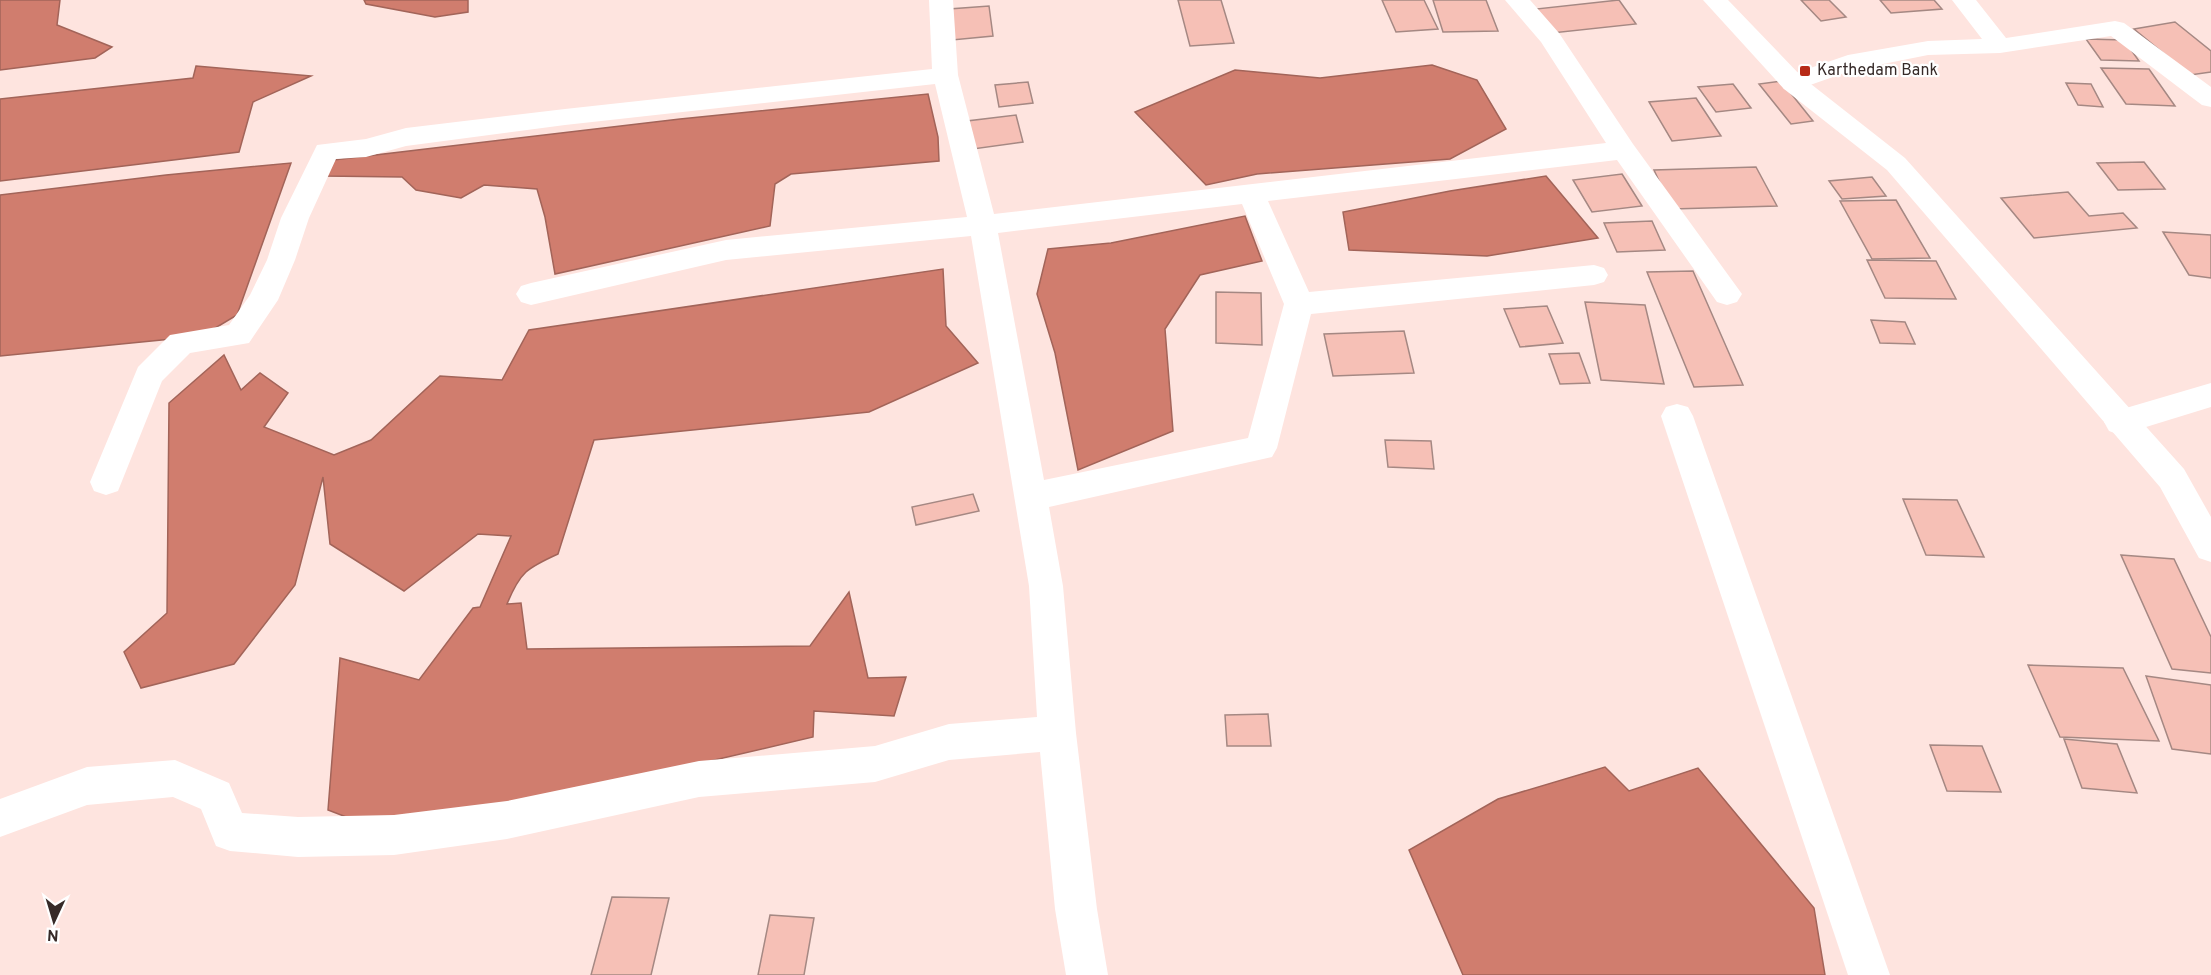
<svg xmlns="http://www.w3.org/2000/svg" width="2211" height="975" font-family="Overpass,sans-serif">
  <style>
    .water { fill: #d07d6e; stroke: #a26459; stroke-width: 1.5 }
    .building { fill: #f6c0b6; stroke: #a58883; stroke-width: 1.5 }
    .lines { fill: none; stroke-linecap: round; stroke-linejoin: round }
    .minor { fill: #fff; fill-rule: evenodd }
    .major { fill: #fff; fill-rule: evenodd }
    .poi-dot { fill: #b72a17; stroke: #fff; stroke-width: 2 }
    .labels { text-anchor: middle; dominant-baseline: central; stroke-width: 4.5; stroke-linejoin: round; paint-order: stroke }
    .far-poi-label { font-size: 16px; fill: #362a28; stroke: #fff; text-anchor: start }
  </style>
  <rect width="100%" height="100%" fill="#fee4df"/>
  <g class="water">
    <path d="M0,0H60L57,25L112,47L95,58L0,70Z"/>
    <path d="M364,0H468V12L435,17L366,4Z"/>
    <path d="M1432,65L1477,80L1506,129L1450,159L1257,174L1206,185L1135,112L1235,70L1320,78Z"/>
    <path d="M196,66L311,76L253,102L239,152L0,181V99L193,78Z"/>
    <path d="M928,94L938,137L939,161L791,174L775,184L770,226L555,274L545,217L537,189L484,185L461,198L416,190L402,177L324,176L325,161L680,119Z"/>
    <path d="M291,163L237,315L202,336L0,356V195L166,175Z"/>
    <path d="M1546,176L1598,238L1487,256L1349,250L1343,212L1450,191Z"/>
    <path d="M1245,216L1262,261L1200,275L1165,329L1173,431L1078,470L1055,353L1037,294L1048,249L1111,243Z"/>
    <path d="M943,269L946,326L978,363L869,412L594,440L558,554C527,568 520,572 507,604L521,603L527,649L810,646L849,592L868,678L906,677L894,716L814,711L813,737L393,835L328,810L340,658L419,680L473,608L480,607L511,536L478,534L404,591L330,544L323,477L295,585L234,664L141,688L124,652L167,613L169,403L224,355L241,390L260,373L288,393L264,427L334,455L371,440L440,376L502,380L529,330Z"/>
    <path d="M1605,767L1629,791L1698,768L1814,908L1825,975H1463L1409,850L1498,799Z"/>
  </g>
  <g class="building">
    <path d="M1178,0H1221L1234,43L1190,46Z"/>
    <path d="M1382,0H1424L1438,29L1396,32Z"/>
    <path d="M1433,0H1486L1498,31L1443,32Z"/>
    <path d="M1619,0L1636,24L1552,33L1536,9Z"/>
    <path d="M1801,0H1829L1846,17L1821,21Z"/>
    <path d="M1880,0H1934L1942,9L1891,13Z"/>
    <path d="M989,6L993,36L952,40L949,9Z"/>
    <path d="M2175,22L2211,51V72L2190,75L2134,29Z"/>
    <path d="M2086,39L2124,40L2139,61L2101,60Z"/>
    <path d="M2101,68L2149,69L2175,106L2126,104Z"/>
    <path d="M1781,81L1813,121L1791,124L1759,84Z"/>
    <path d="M1028,82L1033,103L999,107L995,85Z"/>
    <path d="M2066,83L2091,84L2103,107L2078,105Z"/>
    <path d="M1733,84L1751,108L1716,112L1698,87Z"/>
    <path d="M1696,98L1721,136L1672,141L1649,102Z"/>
    <path d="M1016,115L1023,142L973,149L967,121Z"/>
    <path d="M2144,162L2165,189L2118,190L2097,163Z"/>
    <path d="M1756,167L1777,206L1672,209L1654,170Z"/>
    <path d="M1622,174L1642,206L1592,212L1573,180Z"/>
    <path d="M1872,177L1886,196L1842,199L1829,181Z"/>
    <path d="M2068,192L2089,216L2123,213L2137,228L2034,238L2001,198Z"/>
    <path d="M1896,200L1930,258L1872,259L1840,201Z"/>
    <path d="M1652,221L1665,250L1617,252L1604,223Z"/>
    <path d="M2163,232L2211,235V278L2189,275Z"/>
    <path d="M1867,260L1936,261L1956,299L1885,298Z"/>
    <path d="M1693,271L1743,385L1694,387L1647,272Z"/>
    <path d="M1216,292L1261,293L1262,345L1216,343Z"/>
    <path d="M1585,302L1645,305L1664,384L1601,380Z"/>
    <path d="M1547,306L1563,343L1520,347L1504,309Z"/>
    <path d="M1871,320L1905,322L1915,344L1880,343Z"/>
    <path d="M1404,331L1414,373L1333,376L1324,334Z"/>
    <path d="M1579,353L1590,383L1560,384L1549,354Z"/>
    <path d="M1385,440L1431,441L1434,469L1388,467Z"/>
    <path d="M973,494L979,511L916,525L912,507Z"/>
    <path d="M1903,499L1957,500L1984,557L1926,555Z"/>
    <path d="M2121,555L2174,559L2211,637V673L2172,669Z"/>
    <path d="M2028,665L2123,668L2159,741L2060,737Z"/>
    <path d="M2146,676L2211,685V754L2172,749Z"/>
    <path d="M1268,714L1271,746H1227L1225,715Z"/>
    <path d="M2064,739L2117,744L2137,793L2082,788Z"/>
    <path d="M1930,745L1982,746L2001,792L1947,791Z"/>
    <path d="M612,897L669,898L651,975H591Z"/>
    <path d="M770,915L814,918L804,975H758Z"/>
  </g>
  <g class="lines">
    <g class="minor">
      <path d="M929,0H953L958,75L994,214L1606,143L1541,42L1505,0H1530L1559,33L1633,144L1742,294L1737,302L1727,305L1717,302L1617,160L1268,201L1309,292L1594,265L1604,268L1608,275L1604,282L1594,285L1311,314L1277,448L1272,457L1049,507L1063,586L1076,733L1097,909L1108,975H1066L1055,909L1040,752L949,760L875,782L699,797L507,839L394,855L298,857L230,851L216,846L201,809L173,797L87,805L0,837V799L87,767L175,760L229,783L242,813L298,817L394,815L507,801L699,761L875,746L949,724L1037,717L1029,586L971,236L726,260L531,305L521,302L516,294L521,286L531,283L726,240L967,217L935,84L565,125L406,146L366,157L336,159L309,218L295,260L278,300L249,343L190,353L162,381L118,491L106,495L94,491L90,482L138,367L170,335L229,325L250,295L267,260L281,218L317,145L366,139L406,128L565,109L932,69ZM1242,204L1284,304L1248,438L1044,480L998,233Z"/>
      <path d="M1952,0H1976L2006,38L2115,21L2124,23L2211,87V107L2202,105L2190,96L2111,36L2000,53L1928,55L1853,70L1793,91L1784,89L1780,83L1784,77L1848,55L1928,41L1982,39Z"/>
      <path d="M2211,383V407L2120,435L2109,431L2104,422L2109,413Z"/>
      <path d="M1677,404L1688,407L1693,416L1890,975H1848L1661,416L1666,407Z"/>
    </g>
    <path class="major" d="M1703,0H1728L1802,77L1905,158L2184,469L2211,517V562L2199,558L2160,487L1887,170L1784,89Z"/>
  </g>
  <rect class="poi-dot" x="1799" y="65" width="12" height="12" rx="3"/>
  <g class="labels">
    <g class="far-poi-label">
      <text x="1817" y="71">Karthedam Bank</text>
    </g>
  </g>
  <g transform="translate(54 921) rotate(184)" stroke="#ffffff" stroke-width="4.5" paint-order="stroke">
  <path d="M0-4.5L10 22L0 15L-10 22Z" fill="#362a28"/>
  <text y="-9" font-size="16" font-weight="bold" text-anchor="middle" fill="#362a28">N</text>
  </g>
</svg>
